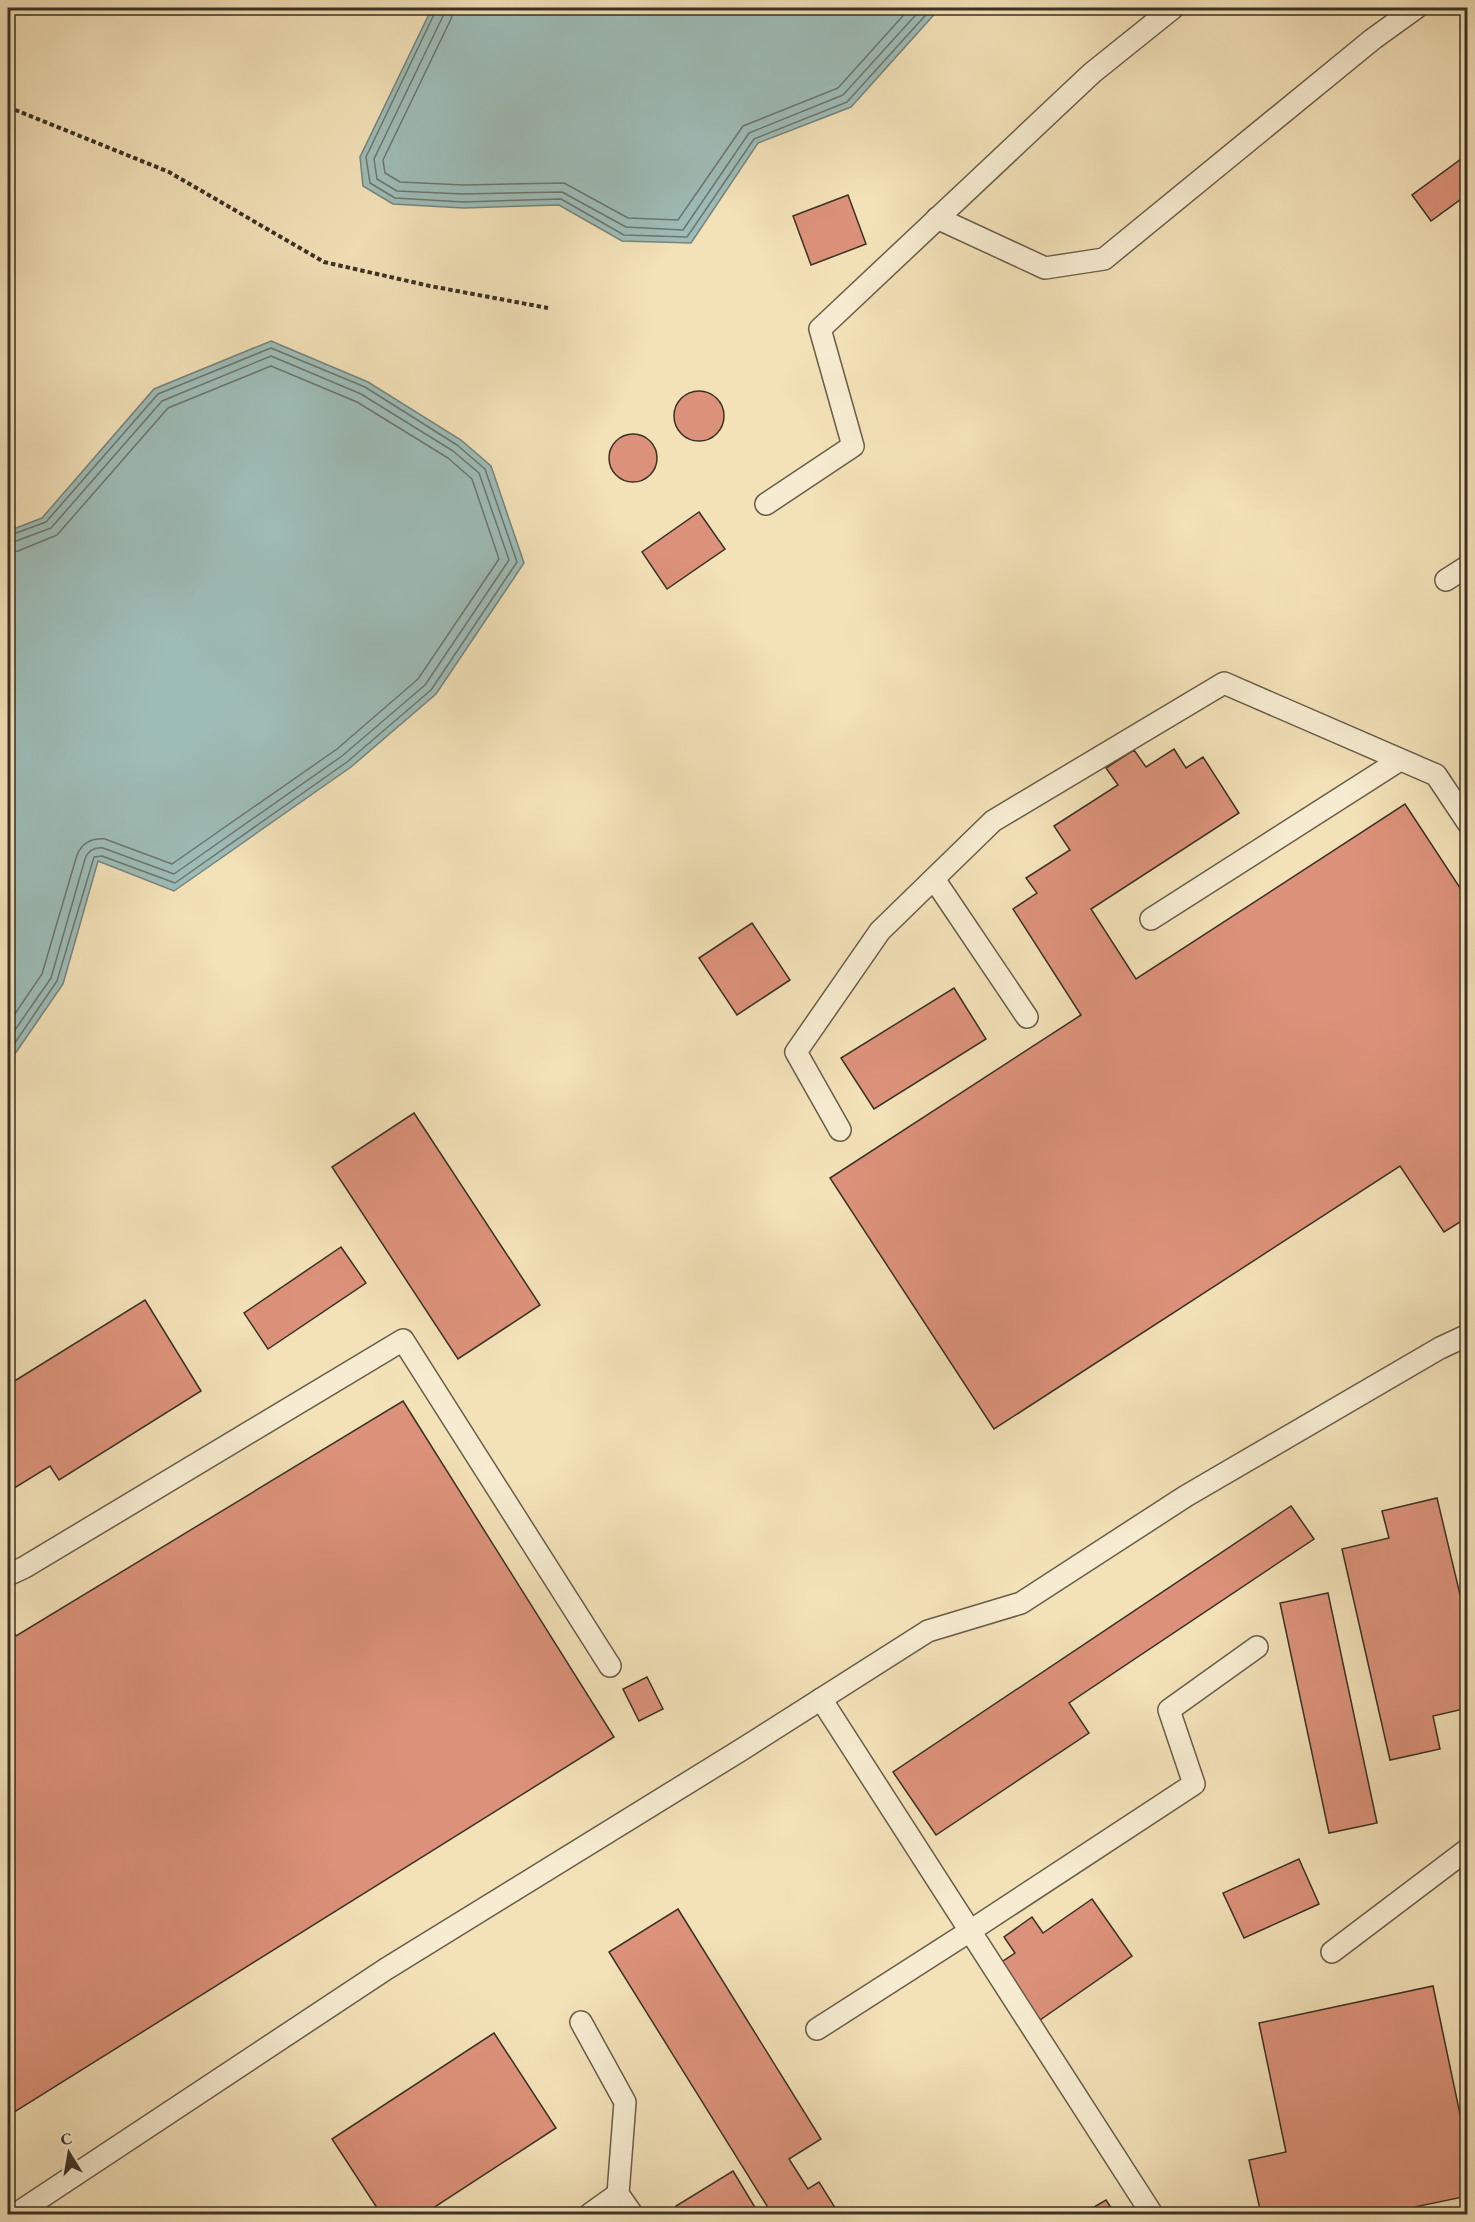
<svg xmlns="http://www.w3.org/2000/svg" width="1475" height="2222" font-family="'EB Garamond',serif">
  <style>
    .water { fill: #9ebcb7; stroke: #76847c; stroke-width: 1.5 }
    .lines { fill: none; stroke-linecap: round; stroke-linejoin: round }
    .shore { stroke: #6c766e; stroke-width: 1.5 }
    .building { fill: #dc927a; stroke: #3b3124; stroke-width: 1.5 }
    .service-casing { stroke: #695d49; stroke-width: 24 }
    .path { stroke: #3b3124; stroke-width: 4; stroke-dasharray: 4.5 3; stroke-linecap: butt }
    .service { stroke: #f7ecd1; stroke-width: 21 }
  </style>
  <rect width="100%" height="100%" fill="#f3e1b8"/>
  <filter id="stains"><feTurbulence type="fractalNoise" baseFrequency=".00333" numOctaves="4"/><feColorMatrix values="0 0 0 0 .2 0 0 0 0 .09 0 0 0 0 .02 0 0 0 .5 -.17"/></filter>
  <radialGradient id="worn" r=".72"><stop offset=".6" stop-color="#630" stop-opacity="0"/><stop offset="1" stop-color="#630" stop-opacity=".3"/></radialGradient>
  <g class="water">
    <path d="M432,8H940L851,107L758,143L691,243L622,241L559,205L463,208L393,204L363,186L360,157Z"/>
    <path d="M271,341L368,382L461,440L491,466L524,563L436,694L351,767L174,891L98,861L63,984L8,1064V531L42,518L154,389Z"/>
  </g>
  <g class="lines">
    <g class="shore">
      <path d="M437,8L366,157L370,183L395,198L463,202L561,199L624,235L687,237L754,139L847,102L932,8"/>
      <path d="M445,8L443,16L374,159L377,179L397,191L463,194L562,192L626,227L683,230L749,133L843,95L922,8"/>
      <path d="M454,8L451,19L383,160L385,173L400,182L464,185L564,183L628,218L678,220L743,126L838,88L910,8"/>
      <path d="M8,536L46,522L158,394L271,348L365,387L457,445L485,469L517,562L431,690L347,762L175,883L102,856L94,857L57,981L8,1053"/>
      <path d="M8,544L51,528L162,401L271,356L361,394L453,451L479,473L509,560L425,685L342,756L174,874L103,848C94,847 88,851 85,859L51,978L8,1040"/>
      <path d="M8,553L18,551L57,535L168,408L271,366L357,402L448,458L472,479L499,559L418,679L337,749L172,864L105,839C92,838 82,843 77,855L42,974L8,1024"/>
    </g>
  </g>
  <g class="building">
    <path d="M1468,154V194L1431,221L1412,195Z"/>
    <path d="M848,195L866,244L811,265L793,216Z"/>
    <circle cx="699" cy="416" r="25"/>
    <circle cx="633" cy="458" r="24"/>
    <path d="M699,512L725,549L667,589L642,552Z"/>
    <path d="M1174,749L1186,768L1203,757L1239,813L1091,909L1136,979L1405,804L1468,900V1217L1444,1232L1400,1166L994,1429L830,1178L1081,1015L1013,909L1037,893L1026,878L1070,850L1054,826L1118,785L1106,768L1134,750L1146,767Z"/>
    <path d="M752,923L790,980L737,1015L699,958Z"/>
    <path d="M954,988L986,1039L874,1109L841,1058Z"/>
    <path d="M414,1113L540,1305L458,1359L332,1167Z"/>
    <path d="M341,1247L366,1283L268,1349L244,1313Z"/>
    <path d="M145,1300L201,1391L59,1480L50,1466L8,1492V1385Z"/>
    <path d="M403,1401L614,1737L8,2116V1623L16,1636Z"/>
    <path d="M1437,1498L1468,1628V1708L1433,1716L1440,1749L1390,1760L1342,1549L1389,1538L1382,1511Z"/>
    <path d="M1291,1506L1314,1539L1069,1703L1089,1733L936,1835L893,1772Z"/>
    <path d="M1328,1593L1377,1823L1329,1833L1280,1603Z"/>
    <path d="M647,1677L663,1709L639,1721L623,1689Z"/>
    <path d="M1299,1859L1319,1904L1244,1938L1223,1893Z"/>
    <path d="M1092,1899L1132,1956L1040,2020L1000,1963L1015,1953L1004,1937L1032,1917L1043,1933Z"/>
    <path d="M678,1909L821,2139L789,2159L808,2189L819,2182L839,2214H772L609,1952Z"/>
    <path d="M1433,1986L1468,2152V2196L1395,2211V2214H1261L1249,2160L1286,2152L1259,2023Z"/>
    <path d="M494,2033L556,2128L424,2214H381L332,2139Z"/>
    <path d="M733,2171L759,2214H681L676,2206Z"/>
    <path d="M1106,2200L1115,2214H1082Z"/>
  </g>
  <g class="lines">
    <g class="service-casing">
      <g id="service">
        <path d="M937,218L1045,268L1104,259L1373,39L1416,8"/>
        <path d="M766,504L853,446L820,329L1092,73L1173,8"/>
        <path d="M1446,580L1468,566"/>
        <path d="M934,879L1027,1017"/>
        <path d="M1151,919L1400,760"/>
        <path d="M840,1130L796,1052L880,931L993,821L1224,683L1436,775L1468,823"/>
        <path d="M8,1575L25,1567L403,1340L610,1666"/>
        <path d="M821,1699L1152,2214"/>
        <path d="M1332,1952L1468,1849"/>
        <path d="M581,2022L625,2102L618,2194L632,2214"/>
        <path d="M817,2029L970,1931L1194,1784L1169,1710L1257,1647"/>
        <path d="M16,2214L386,1969L741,1750L928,1631L1021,1603L1186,1496L1440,1348L1468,1335"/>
        <path d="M590,2214L618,2194"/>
      </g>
    </g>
    <path class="path" d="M8,107L169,172L324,262L430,286L548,308"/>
    <use href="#service" class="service"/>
  </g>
  <rect width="1475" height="2222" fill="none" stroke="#f3e1b8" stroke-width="30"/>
  <rect x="9" y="9" width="1457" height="2204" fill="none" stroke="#3b3124" stroke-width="3"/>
  <rect x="15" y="15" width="1445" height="2192" fill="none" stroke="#3b3124" stroke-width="1.5"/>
  <g transform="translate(69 2153) rotate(349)" stroke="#f7ecd1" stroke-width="4.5" paint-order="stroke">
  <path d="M0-4.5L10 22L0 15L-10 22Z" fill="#3b3124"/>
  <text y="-9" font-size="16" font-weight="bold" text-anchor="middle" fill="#3b3124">С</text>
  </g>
  <rect width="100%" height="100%" filter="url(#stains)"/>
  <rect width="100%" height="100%" fill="url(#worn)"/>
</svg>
